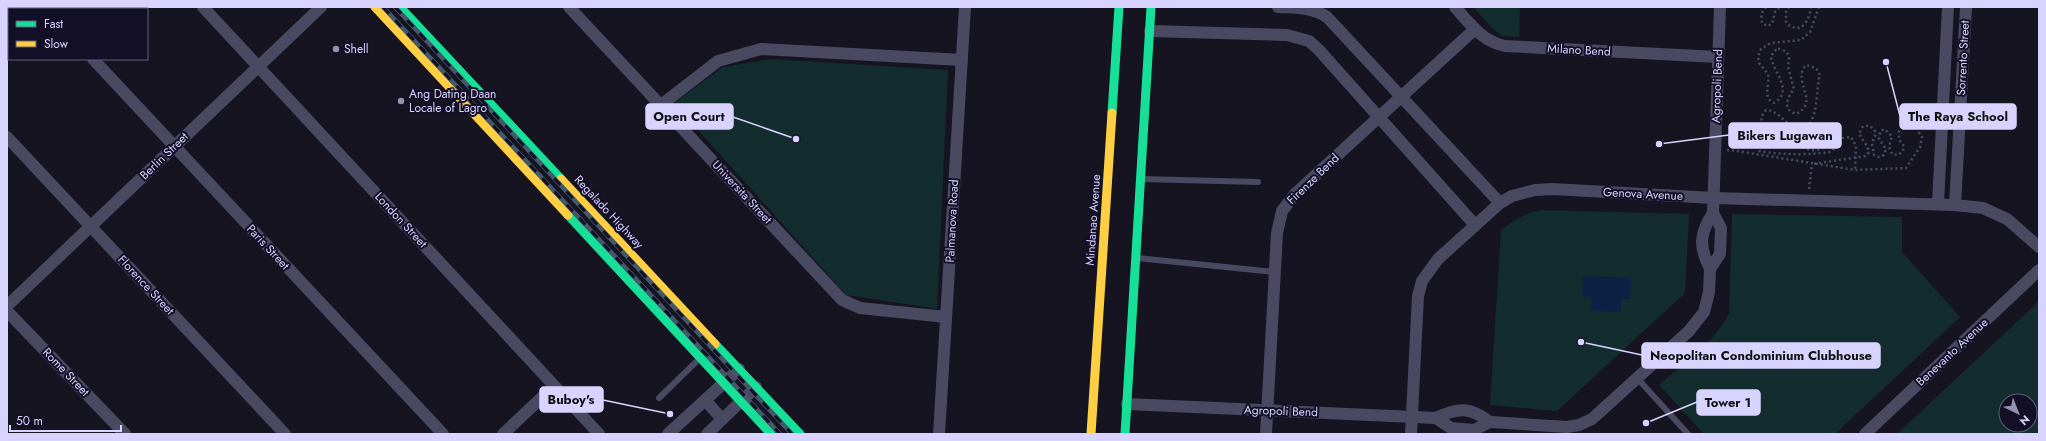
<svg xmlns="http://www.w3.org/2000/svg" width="2046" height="441" font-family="Jost,sans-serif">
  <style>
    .green { fill: #132c2d; fill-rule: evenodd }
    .water { fill: #0d2144 }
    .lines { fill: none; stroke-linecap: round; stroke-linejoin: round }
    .path { stroke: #44505f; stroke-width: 2.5; stroke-dasharray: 2 3; stroke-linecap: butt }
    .lane { stroke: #4a4962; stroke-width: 6 }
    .street { stroke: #4a4962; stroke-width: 12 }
    .fast { stroke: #16e098; stroke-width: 9 }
    .slow { stroke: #ffcf43; stroke-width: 9 }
    .rail-casing { stroke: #43596b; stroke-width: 4.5 }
    .rail { stroke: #130f26; stroke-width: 3; stroke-dasharray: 9; stroke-linecap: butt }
    .poi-dot { fill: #9591b1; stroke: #130f26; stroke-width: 1.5 }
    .labels { text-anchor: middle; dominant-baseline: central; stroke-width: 4; stroke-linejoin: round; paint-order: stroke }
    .poi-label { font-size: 12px; fill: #d9d4ff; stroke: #130f26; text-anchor: start }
    .street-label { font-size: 12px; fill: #d9d4ff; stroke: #130f26 }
    .leader { fill: none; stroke: #d9d4ff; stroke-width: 1.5 }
    .callout-dot { fill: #d9d4ff; stroke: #130f26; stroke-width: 1.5 }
    .callout { fill: #d9d4ff; stroke: #d9d4ff; stroke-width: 1.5 }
    .callout-label { font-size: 13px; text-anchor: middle; font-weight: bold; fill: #111 }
  </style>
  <rect width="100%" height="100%" fill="#161421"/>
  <g class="green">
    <path d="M1473,7H1520L1519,37L1502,36L1495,31Z"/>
    <path d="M771,59L948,70L937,309L846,295L674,103L723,67Z"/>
    <path d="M1541,210L1689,214L1685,293L1557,411L1490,405L1501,230C1514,220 1525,213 1541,210Z"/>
    <path d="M1732,214L1902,217V252L1960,317L1835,434H1704L1659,385C1682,365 1716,341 1729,313Z"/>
    <path d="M2039,301V434H1897ZM2006,401H2030V425H2006Z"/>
  </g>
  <path class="water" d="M1583,276L1631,278L1630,299H1621V312L1591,311L1592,297H1582Z"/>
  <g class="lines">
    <g class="path">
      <path d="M1766,7C1761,12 1761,16 1762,23L1767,26L1772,24L1775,12L1780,7"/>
      <path d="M1789,7L1786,10V23C1801,36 1809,21 1811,7"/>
      <path d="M1819,7L1810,32L1801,40L1771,43L1761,49L1758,57L1759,63L1768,74C1770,85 1762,97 1774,103C1795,90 1772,72 1771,56L1777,48L1787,52L1789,58L1788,67L1794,89C1787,98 1782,109 1796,114C1821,102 1791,81 1806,65L1816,68L1820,75C1815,93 1820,121 1801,131C1787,128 1781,111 1766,110C1748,129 1788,136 1800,135C1807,135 1812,127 1820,127C1829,135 1830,151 1813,150C1808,150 1803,147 1798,147C1791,146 1778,148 1773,145C1769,143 1767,139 1763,136L1758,138L1755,146L1759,151C1783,155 1807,155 1831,152L1843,138L1851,137L1856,146L1855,170"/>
      <path d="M1727,150L1737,151L1855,170L1906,168L1920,147L1922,137L1916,128L1908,126L1899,131V140L1904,146L1903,151L1898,155L1892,154L1889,147L1892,136L1884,129L1880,132L1879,139L1886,149L1884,155L1879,157L1874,155L1872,144L1876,133C1873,127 1870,125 1863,126L1859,134L1867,146L1869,152L1866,156L1812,164"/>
      <path d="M1809,189L1812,164"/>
    </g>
    <g class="lane">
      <path d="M1141,179L1258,182"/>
      <path d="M1137,258L1275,272"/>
      <path d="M1638,379L1688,434"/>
      <path d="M659,398L699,359"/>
    </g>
    <g class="street">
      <path d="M45,7L47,9"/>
      <path d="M203,7L599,434"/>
      <path d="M569,7L842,300L860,308L946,317"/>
      <path d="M1278,7C1295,8 1313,7 1327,17L1500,203"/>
      <path d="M1455,7C1470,24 1482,41 1505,46L1718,57"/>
      <path d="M1150,31L1287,35L1309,41L1319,50L1475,225"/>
      <path d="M93,59L443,434"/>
      <path d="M661,105L718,61L761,49L962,60"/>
      <path d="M7,137L285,434"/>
      <path d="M1938,203L1948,7"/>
      <path d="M1955,205L1966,7"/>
      <path d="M1710,269C1699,247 1699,234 1713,213L1720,7"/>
      <path d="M7,306L321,7"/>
      <path d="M7,311L125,434"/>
      <path d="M705,400L722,419"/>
      <path d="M1127,404L1436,418C1459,407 1470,407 1490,422"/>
      <path d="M1436,418L1451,428L1474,430L1490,422L1567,427L1579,425L1592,419L1689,331L1704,312L1709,292L1710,269L1720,254L1721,228L1713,213"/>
      <path d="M503,434L554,386"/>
      <path d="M668,434L739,369"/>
      <path d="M707,434L756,387"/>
      <path d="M939,434L965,7"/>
      <path d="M1266,434L1277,233L1282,211L1295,194L1475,29"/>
      <path d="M1411,434L1418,296L1422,281L1438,259L1500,203L1512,196L1535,190L1552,189L1714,198L1955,205L1983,208L2007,219L2039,247"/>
      <path d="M1865,434L2039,270"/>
    </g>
    <g class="fast">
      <path d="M400,7L561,179"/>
      <path d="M1112,113L1119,7"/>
      <path d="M568,215L771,434"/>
      <path d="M715,344L800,434"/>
      <path d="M1125,434L1151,7"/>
    </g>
    <g class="slow">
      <path d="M375,7L568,215"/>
      <path d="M561,179L715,344"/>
      <path d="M1091,434L1112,113"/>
    </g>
    <g class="rail-casing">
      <g id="rail">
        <path d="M383,7L780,434"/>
        <path d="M395,7L792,434"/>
      </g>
    </g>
    <use href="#rail" class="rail"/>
  </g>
  <g class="poi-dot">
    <circle cx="336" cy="49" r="4"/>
    <circle cx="401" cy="101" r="4"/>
  </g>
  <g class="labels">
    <g class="poi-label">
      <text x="344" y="49">Shell</text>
      <text x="409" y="94">Ang Dating Daan<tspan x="409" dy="14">Locale of Lagro</tspan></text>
    </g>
    <g class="street-label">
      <text transform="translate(1579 50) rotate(3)">Milano Bend</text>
      <text transform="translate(1963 58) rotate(-87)">Sorrento Street</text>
      <text transform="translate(1717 86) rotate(-88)">Agropoli Bend</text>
      <text transform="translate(164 156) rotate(-44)">Berlin Street</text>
      <text transform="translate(1313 179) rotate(-44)">Firenze Bend</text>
      <text transform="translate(742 192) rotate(47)">Universita Street</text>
      <text transform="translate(1643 194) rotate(3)">Genova Avenue</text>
      <text transform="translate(609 212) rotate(47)">Regalado Highway</text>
      <text transform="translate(401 220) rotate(47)">London Street</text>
      <text transform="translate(1093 220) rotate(-86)">Mindanao Avenue</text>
      <text transform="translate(952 221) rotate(-87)">Palmanova Road</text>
      <text transform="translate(268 247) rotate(47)">Paris Street</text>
      <text transform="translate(146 285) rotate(47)">Florence Street</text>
      <text transform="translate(1952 352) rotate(-43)">Benevanto Avenue</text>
      <text transform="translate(66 372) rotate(46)">Rome Street</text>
      <text transform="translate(1281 411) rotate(2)">Agropoli Bend</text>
    </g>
  </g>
  <path class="leader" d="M1886 62L1900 116M796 139L733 117M1659 144L1729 135M1581 342L1642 355M670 414L603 400M1646 423L1697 402"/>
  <g class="callout-dot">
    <circle cx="1886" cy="62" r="4"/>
    <circle cx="796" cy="139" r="4"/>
    <circle cx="1659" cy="144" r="4"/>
    <circle cx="1581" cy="342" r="4"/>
    <circle cx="670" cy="414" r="4"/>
    <circle cx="1646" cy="423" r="4"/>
  </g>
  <g class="callout">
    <rect x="1900" y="104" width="116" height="25" rx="4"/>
    <rect x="646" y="104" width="87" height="25" rx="4"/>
    <rect x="1729" y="123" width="112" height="25" rx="4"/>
    <rect x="1642" y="343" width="238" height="25" rx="4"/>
    <rect x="540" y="387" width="63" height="25" rx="4"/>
    <rect x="1697" y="390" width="63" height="25" rx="4"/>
  </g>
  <g class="callout-label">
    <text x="1958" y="121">The Raya School</text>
    <text x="689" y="121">Open Court</text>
    <text x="1785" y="140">Bikers Lugawan</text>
    <text x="1761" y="360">Neopolitan Condominium Clubhouse</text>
    <text x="571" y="404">Buboy's</text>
    <text x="1728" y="407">Tower 1</text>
  </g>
  <rect width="2046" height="441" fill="none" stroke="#d9d4ff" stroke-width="16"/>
  <rect x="8" y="8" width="140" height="52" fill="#130f26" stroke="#625e7d"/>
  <rect x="16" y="21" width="20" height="6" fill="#16e098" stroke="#625e7d"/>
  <text x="44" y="28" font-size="12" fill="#d9d4ff">Fast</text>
  <rect x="16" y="41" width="20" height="6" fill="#ffcf43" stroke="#625e7d"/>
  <text x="44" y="48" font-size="12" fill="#d9d4ff">Slow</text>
  <g transform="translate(2018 413) rotate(137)"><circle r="19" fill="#130f26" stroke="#625e7d"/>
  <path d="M0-3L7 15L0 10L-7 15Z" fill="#9591b1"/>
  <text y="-6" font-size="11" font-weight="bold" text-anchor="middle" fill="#d9d4ff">N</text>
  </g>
  <path d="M10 425v6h111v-6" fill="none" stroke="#d9d4ff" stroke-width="2"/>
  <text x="16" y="425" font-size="12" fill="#d9d4ff" stroke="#130f26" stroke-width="3" paint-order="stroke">50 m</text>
</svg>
